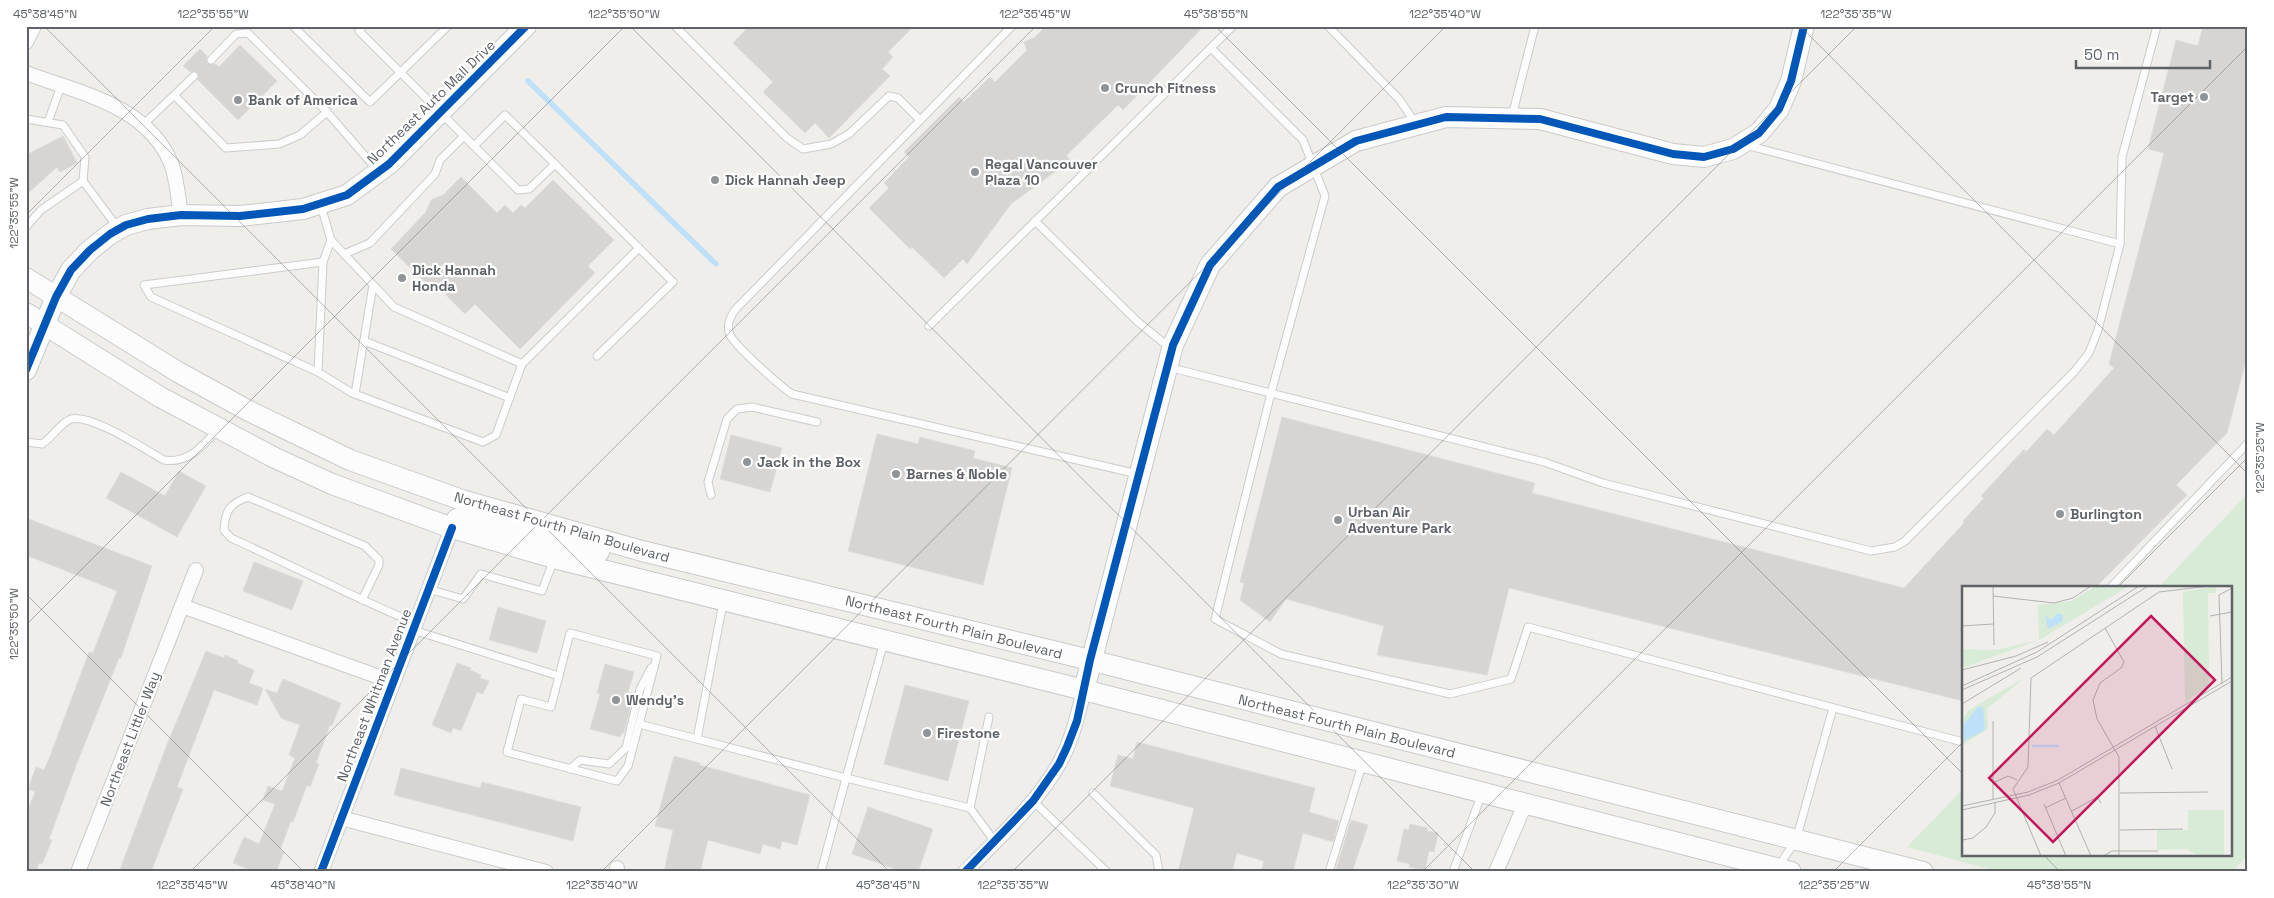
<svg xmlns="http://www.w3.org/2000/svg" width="2274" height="898" font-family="'Space Grotesk',sans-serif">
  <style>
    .green { fill: #d8ebd6 }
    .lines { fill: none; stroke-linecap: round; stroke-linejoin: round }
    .stream { stroke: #bfe0f9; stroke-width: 5.5 }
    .building { fill: #d6d5d3; stroke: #deddd9 }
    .lane-casing { stroke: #cbcccc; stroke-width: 9 }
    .street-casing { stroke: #cbcccc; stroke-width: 16 }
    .secondary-casing { stroke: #cacacb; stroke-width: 22 }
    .lane { stroke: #fdfcfc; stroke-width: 7 }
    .street { stroke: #fdfcfc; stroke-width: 14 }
    .secondary { stroke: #fdfcfc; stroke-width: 20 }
    .cycleway-casing { stroke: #fff; stroke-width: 11 }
    .cycleway { stroke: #0057b8; stroke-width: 8 }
    .ticks { fill: none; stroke: #5f6368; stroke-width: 1; stroke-opacity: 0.45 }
    .poi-dot { fill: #919496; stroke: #fff; stroke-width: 2 }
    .labels { text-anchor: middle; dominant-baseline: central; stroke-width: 4.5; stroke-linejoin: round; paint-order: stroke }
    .poi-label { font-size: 14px; font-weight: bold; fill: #5f6368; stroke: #fff; text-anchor: start }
    .street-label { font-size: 14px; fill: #5f6368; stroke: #fff }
    .inset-river { fill: none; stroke: #bfe0f9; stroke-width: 2.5 }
    .inset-road { fill: none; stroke: #b1b2b2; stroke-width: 1 }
    .view { fill: #c2185b; fill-opacity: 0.15; stroke: #c2185b; stroke-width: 2.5 }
    .inset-edge { fill: none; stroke: #5f6368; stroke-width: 2.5 }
    .neatline { fill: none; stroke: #5f6368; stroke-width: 2 }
    .ticks-label { font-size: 12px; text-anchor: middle; fill: #5f6368 }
  </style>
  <rect width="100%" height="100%" fill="#efeeea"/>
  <path class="green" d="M2248,493V855L2232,872H2000L1907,847L1963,789V854H2230V587H2159Z"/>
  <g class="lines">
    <path class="stream" d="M528,81L716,264"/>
  </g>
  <g class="building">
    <path d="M749,26H914L888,52L893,57L882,69L890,76L829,138L815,123L805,133L763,92L773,82L733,43Z"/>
    <path d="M1046,26H1204L1123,110L1118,105L1066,156L1071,160L1011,204L967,264L963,259L944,278L912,247L910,249L869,208L889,188L884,183L909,157L904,152L959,97L964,102L990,77L995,82L1027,50L1024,42L1034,38Z"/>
    <path d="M2203,26H2248V352L2227,433L2176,485L2187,495L2096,587H1963V701L1509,588L1487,675L1377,655L1384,626L1286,599L1270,622L1240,600L1244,583L1240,582L1282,417L1535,483L1532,493L1904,588L1964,523L1963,521L1984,498L1981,496L2024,449L2026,452L2047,429L2054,435L2114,368L2109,364L2164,153L2148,149L2176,40L2198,46Z"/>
    <path d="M240,45L277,81L238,120L198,80L197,72H190L183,66L200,49L207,56V63L215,64L219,67Z"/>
    <path d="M63,136L77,163L60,172L57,167L26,195V155Z"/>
    <path d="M461,177L497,213L505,205L513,213L521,205L525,208L553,180L614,240L588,266L595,273L520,349L475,304L465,314L441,290L437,294L391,249L426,212L431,200L443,195Z"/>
    <path d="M877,434L918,444L920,437L975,451L973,458L1012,468L983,585L848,551Z"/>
    <path d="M731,435L782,448L770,492L720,479Z"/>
    <path d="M179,471L206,486L177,537L106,498L121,472L165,496Z"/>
    <path d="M26,518L152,566L121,658H119L77,763L49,839L52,840L42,864L39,863L36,872H26V815L35,792L28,789L36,767L44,770L49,759L89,652L93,653L117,591L26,555Z"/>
    <path d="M254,562L303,581L292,610L243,591Z"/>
    <path d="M498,607L546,621L537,653L489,640Z"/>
    <path d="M206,651L224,658L225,655L238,661L237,663L254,670L249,683L263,688L257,705L214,690L177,787L183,789L151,872H119L166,747Z"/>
    <path d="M457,663L471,668L470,670L481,675L480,678L489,681L483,694L477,692L461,731L453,728L451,733L432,725Z"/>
    <path d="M605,664L634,672L628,692L633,693L631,705L624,733H622L620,737L590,729L600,694L597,693Z"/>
    <path d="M283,679L341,703L332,726L330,725L316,763L319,764L310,787L307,785L293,822L291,821L280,850L284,852L276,872H255L233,863L244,837L259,844L275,804L263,800L268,786L282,791L295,758L289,755L300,725L281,718L265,689L277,693Z"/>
    <path d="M905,685L969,701L948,781L884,764Z"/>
    <path d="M1137,742L1315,788L1309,812L1339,821L1333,842L1303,833L1293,872H1261L1264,861L1237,853L1232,872H1178L1194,808L1110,786L1118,755L1133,759Z"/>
    <path d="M674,756L700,763V765L810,795L797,845L782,841L780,849L763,844L760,854L708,840L700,872H664L673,830L655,826Z"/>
    <path d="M401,768L480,788L482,782L581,807L573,841L394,795Z"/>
    <path d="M868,807L933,829L918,872H904L852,854Z"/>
    <path d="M1351,820L1368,825L1352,872H1335Z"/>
    <path d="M1410,824L1428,828L1427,831L1438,833L1434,852L1429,851L1425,870L1409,867L1410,864L1397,861L1404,829L1409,830Z"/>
  </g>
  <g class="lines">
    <g class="lane-casing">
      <g id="lane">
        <path d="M293,26L370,102L448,26"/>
        <path d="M363,26L359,31L518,190L529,189L555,164L673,282L597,356"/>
        <path d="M675,26L787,138L803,149L831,144L849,134L889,96L898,98L920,120"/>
        <path d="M1012,26L735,310C730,317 726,326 730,335C736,347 779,385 792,394L1138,474"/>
        <path d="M1328,26L1399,99L1416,124"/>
        <path d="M1211,48L1303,140L1325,196L1271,393L1215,619L1281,654L1450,694L1511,679L1528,627L1963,742"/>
        <path d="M211,60L236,34L248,33L327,112L378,171"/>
        <path d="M175,96L226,148L279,144L300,135L327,112"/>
        <path d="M1512,116L1535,26"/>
        <path d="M26,119L63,125L85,157L83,181"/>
        <path d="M48,122L61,86"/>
        <path d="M144,124L194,76"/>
        <path d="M1746,145L2120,244"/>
        <path d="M474,146L505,115L555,164"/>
        <path d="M321,206L331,240L394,307L522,364L639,248"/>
        <path d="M1035,221L1138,322L1170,348"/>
        <path d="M26,227L41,210L83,181L118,228"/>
        <path d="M331,240L323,262L144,285L151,297L318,372L352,393L483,442L496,435L522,364"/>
        <path d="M344,254L370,243L435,174L440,160L464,136"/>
        <path d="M929,326L1233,26"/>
        <path d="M364,341L510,398"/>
        <path d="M1168,367L1544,462L1603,483L1871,551L1895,547L1905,541L2074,372L2089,353L2098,330L2120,244L2122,157L2157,26"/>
        <path d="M318,372L323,262"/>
        <path d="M355,394L373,285"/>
        <path d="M26,442L42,444C52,438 60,423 71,419C92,414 144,449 164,460C188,464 203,446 218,429"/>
        <path d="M711,495L708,482L727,419L737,409L752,407L817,422"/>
        <path d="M2111,587L2248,443"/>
        <path d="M428,589L463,599L481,574L542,591L554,559"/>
        <path d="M362,600L379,565V560L365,546L248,497C230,503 225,511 224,530L231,538C293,566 353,597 415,623"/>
        <path d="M723,603L697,739L846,778L884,642"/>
        <path d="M413,630L559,676"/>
        <path d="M570,633L657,656L628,766L617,781L507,752L521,699L551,707Z"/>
        <path d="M639,724L697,739"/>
        <path d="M570,769L580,760L609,764L626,748L640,689L651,668"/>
        <path d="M1093,793L1156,855L1159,872"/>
        <path d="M1033,801L1107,872"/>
        <path d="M970,808L989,717"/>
        <path d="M1778,867L1796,840L1833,708"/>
        <path d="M821,872L846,778L970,808L995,842"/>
        <path d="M1329,872L1363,762"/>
        <path d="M1453,872L1482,793"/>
      </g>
    </g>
    <g class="street-casing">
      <g id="street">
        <path d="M26,42L34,26"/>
        <path d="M26,73C79,93 147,105 171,163C177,178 178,198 181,215"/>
        <path d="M182,606L393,682"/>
        <path d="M341,818L546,872"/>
        <path d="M78,872L196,570"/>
        <path d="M321,872L452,528"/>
        <path d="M616,872L617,868"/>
        <path d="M965,872C998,838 1037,804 1060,762C1072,740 1078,715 1084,690"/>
        <path d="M1496,872L1525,804"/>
      </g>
    </g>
    <g class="secondary-casing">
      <g id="secondary">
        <path d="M26,278L178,372L247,410L350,460L462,500L642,551L1090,660L1923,872"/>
        <path d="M26,313L160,397L275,458L332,484L452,528L554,558L1084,690L1791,872"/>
        <path d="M26,370L56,297L71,270L90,250L110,234L126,225L148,219L181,215L240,216L303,209L347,195L389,164L526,26"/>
        <path d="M455,523L457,519L465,517L599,552"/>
        <path d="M1084,690L1173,345L1210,265L1278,187L1356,141L1446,117L1540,119L1673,154L1704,157L1733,149L1759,133L1779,109L1791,81L1804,26"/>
      </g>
    </g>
    <use href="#lane" class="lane"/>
    <use href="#street" class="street"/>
    <use href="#secondary" class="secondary"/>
    <g class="cycleway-casing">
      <g id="cycleway">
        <path d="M26,370L56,297L71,270L90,250L110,234L126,225L148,219L181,215L240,216L303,209L347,195L389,164L526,26"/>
        <path d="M321,872L452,528"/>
        <path d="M965,872L1033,801L1059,764L1067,747L1077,721L1090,660L1173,345L1210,265L1278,187L1356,141L1446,117L1540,119L1673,154L1704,157L1733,149L1759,133L1779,109L1791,81L1804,26"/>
      </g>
    </g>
    <use href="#cycleway" class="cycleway"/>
  </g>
  <path class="ticks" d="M44,26L890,872M630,26L1475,872M1215,26L1963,774M1800,26L2248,474M26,215L215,26M2118,587L2248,457M26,594L304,872M26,625L625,26M2043,854L2060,872M190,872L1036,26M601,872L1446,26M1012,872L1857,26M1422,872L2248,46M1833,872L1963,742M2243,872L2248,867"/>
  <g class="poi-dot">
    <circle cx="1105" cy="88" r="5"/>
    <circle cx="2204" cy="97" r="5"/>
    <circle cx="238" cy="100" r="5"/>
    <circle cx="975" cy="172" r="5"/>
    <circle cx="715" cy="180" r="5"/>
    <circle cx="402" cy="278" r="5"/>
    <circle cx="747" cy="462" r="5"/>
    <circle cx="896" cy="474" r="5"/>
    <circle cx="2060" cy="514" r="5"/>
    <circle cx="1338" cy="520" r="5"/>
    <circle cx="616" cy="700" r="5"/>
    <circle cx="927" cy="733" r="5"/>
  </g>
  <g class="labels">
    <g class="poi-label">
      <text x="1115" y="88">Crunch Fitness</text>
      <text x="2194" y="97" text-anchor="end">Target</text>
      <text x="248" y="100">Bank of America</text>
      <text x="985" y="164">Regal Vancouver<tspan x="985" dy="16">Plaza 10</tspan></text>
      <text x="725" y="180">Dick Hannah Jeep</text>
      <text x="412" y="270">Dick Hannah<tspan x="412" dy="16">Honda</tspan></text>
      <text x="757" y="462">Jack in the Box</text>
      <text x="906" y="474">Barnes &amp; Noble</text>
      <text x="1348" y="512">Urban Air<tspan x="1348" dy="16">Adventure Park</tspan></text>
      <text x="2070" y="514">Burlington</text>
      <text x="626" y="700">Wendy's</text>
      <text x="937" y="733">Firestone</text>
    </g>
    <g class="street-label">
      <text transform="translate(431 102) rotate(-44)">Northeast Auto Mall Drive</text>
      <text transform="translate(562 527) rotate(16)">Northeast Fourth Plain Boulevard</text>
      <text transform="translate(954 627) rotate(14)">Northeast Fourth Plain Boulevard</text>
      <text transform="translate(374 695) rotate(-69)">Northeast Whitman Avenue</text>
      <text transform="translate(1347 726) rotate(14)">Northeast Fourth Plain Boulevard</text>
      <text transform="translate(130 739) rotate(-69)">Northeast Littler Way</text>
    </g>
  </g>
  <g transform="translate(1962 586)">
    <rect width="270" height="270" fill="#efeeea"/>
    <path d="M134,0H167L77,54L0,82V63L34,64L77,54L76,19L110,15ZM254,0V7H246L247,100L223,116L221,6ZM62,92L25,123L26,143L0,159V134L7,124ZM226,224H262V270H236L225,263L195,264V244H226Z" fill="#d8ebd6"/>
    <path d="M96,27L101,29L100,36L86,43L83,29L89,34ZM16,121H21L23,144L2,155L1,139Z" fill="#bfe0f9"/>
    <path class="inset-river" d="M70,160H97"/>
    <path class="inset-road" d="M31,0L32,59M31,10L92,17L111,12L129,0M248,30L270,26M0,40L31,38M143,42L162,76L159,82L138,97L131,114L135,133L157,171V270M0,84L54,70L86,56M260,98L257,9L270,2M0,100L75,66L177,0M0,104L75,71L186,0M0,118L59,82M193,140L210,183M0,189V269M33,196L46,190L55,194M97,197L129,270M158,207L246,206M31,213V135M82,218L104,270M0,220L66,206L96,194L270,91M83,222L104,212M0,224L67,209L97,197L270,95M110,225L135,211L139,217M158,244L221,243M1,254L11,252L24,241L33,227V216M79,270L51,203L66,181L69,92L197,6L247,0M141,270L150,265H196"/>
    <path class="view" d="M189,30L253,94L91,256L27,192Z"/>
    <rect width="270" height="270" class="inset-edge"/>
  </g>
  <rect width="2274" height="898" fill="none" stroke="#ffffff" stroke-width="55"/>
  <path d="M2076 60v8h134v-8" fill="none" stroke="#5f6368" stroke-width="2.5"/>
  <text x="2084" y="60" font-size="15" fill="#5f6368" stroke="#ffffff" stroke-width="4" paint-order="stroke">50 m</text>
  <rect x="28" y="28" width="2218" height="842" class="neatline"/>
  <g class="ticks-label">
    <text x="45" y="18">45°38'45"N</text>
    <text x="213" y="18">122°35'55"W</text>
    <text x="624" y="18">122°35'50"W</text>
    <text x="1035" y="18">122°35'45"W</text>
    <text x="1216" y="18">45°38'55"N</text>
    <text x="1445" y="18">122°35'40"W</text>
    <text x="1856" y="18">122°35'35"W</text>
    <text transform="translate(14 213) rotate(-90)" y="4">122°35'55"W</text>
    <text transform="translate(2260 458) rotate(-90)" y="4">122°35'25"W</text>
    <text transform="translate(14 624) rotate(-90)" y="4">122°35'50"W</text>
    <text x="192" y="889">122°35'45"W</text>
    <text x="303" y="889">45°38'40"N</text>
    <text x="602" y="889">122°35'40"W</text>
    <text x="888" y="889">45°38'45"N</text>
    <text x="1013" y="889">122°35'35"W</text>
    <text x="1423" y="889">122°35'30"W</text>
    <text x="1834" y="889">122°35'25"W</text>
    <text x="2059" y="889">45°38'55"N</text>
  </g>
</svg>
